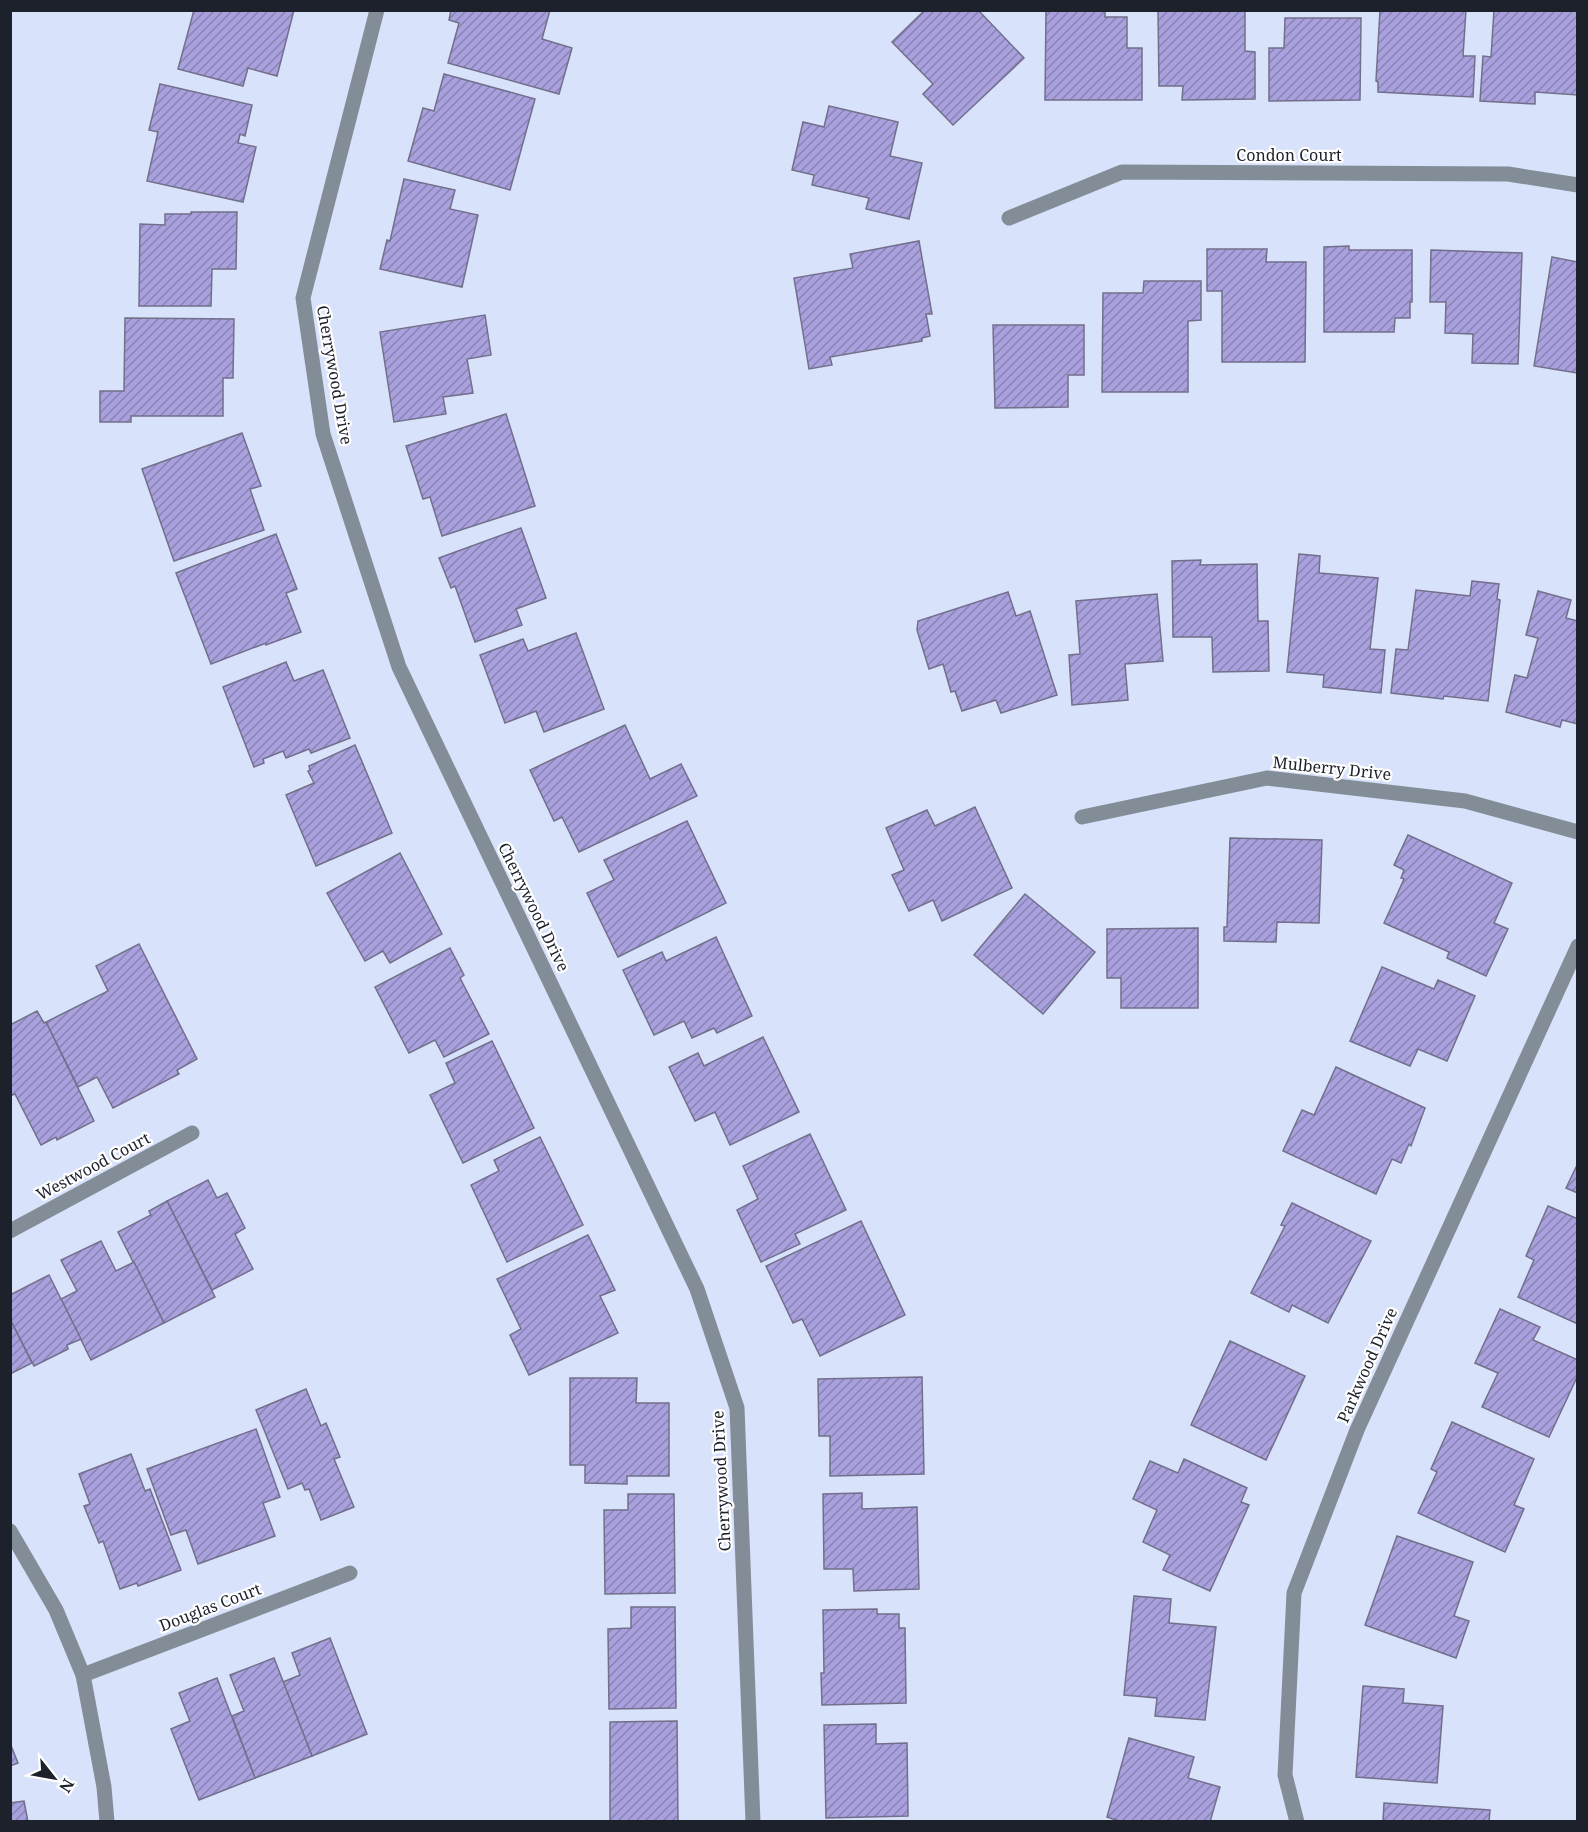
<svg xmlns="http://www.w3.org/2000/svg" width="1588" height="1832" font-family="'Noto Serif',serif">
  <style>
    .building { fill: url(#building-hatch); stroke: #726f8b; stroke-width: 1.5 }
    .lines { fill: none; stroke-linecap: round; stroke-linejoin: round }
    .minor { stroke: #838d98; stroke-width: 15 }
    .tertiary { stroke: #838d98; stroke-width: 15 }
    .labels { text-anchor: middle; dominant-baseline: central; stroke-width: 4.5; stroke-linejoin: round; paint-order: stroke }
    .street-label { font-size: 16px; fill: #1d212c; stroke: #fff }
  </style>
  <defs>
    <pattern id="building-hatch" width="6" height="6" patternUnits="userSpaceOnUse" patternTransform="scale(1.5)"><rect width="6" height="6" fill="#a9a1de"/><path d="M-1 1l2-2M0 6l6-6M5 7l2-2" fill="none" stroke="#8983b4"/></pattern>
  </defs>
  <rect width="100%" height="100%" fill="#d8e2fa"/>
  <g class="building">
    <path d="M194,10H294L277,76L248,68L243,86L178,69Z"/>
    <path d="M451,10H550L542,39L572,48L559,94L448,63L459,23L449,20Z"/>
    <path d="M925,10H978L1024,58L953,125L923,94L933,84L892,42Z"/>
    <path d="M1046,10H1105V17H1127V48H1142V100H1045Z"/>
    <path d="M1158,10H1245V51L1255,52V99L1182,100L1183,86H1159Z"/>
    <path d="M1380,10H1466L1463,56H1475L1473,97L1378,92V82L1376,81Z"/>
    <path d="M1494,10H1578V95L1535,92V104L1480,101L1483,56L1491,57Z"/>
    <path d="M1285,18H1361L1360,100L1269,101V48H1284Z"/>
    <path d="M444,74L535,99L510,190L408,161L423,108L434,111Z"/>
    <path d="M160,84L252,105L245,136L240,134L238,143L256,147L243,202L147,181L158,132L149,130Z"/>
    <path d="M829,106L898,122L890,156L922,163L909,219L866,209L869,198L812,185L814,175L792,170L803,122L824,127Z"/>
    <path d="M404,179L455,190L450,209L478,215L462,287L380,269L387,240L390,241Z"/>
    <path d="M191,212H237L236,269H212L211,306H139L140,224L165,225V214H191Z"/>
    <path d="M919,241L932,314H926L930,336L922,338V341L830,357L832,365L809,369L794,278L853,268L850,254Z"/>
    <path d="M1349,246V250H1412V302H1410V318H1395L1394,332H1324V247Z"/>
    <path d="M1207,249H1267L1266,262H1306L1305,362H1222V291H1207Z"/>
    <path d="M1431,250L1522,253L1518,364L1472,363L1473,334L1445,333L1446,302H1430Z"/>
    <path d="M1552,257L1578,262V373L1534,366Z"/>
    <path d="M1144,281H1201V320L1188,321V392H1102L1103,293H1143Z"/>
    <path d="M485,315L491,355L467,359L473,393L443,397L446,414L394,422L380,332Z"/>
    <path d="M125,318L234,319L233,378H223V416H131V422H100V391H124Z"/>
    <path d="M993,325H1084V375H1068V407L995,408Z"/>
    <path d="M506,414L535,506L442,536L430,497L423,499L406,446Z"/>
    <path d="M242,433L261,486L250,489L264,530L174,561L142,469Z"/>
    <path d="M521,528L546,598L516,609L522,625L475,642L455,586L451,588L439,558Z"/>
    <path d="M276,534L297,589L286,593L301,632L266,645V643L211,664L176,573Z"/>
    <path d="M1299,554L1320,556L1319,573L1378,578L1370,649L1385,650L1381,693L1323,687L1324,675L1287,672Z"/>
    <path d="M1201,560L1200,565L1257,564L1258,621H1268L1269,671L1213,672L1212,637H1173L1172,561Z"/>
    <path d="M1472,581L1499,584L1497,599L1500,600L1488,701L1444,696L1443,699L1391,693L1396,649L1408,650L1416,590L1470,596Z"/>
    <path d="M1538,591L1571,600L1566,618L1578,621V724L1562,720L1560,727L1506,712L1515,675L1527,678L1538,638L1526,635Z"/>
    <path d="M1008,592L1016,616L1030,611L1057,695L1001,713L996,700L962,711L955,691L951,692L943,664L929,669L917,630L918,621Z"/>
    <path d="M1157,594L1163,661L1125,664L1128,700L1072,705L1069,655L1080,654L1076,601Z"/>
    <path d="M576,633L604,709L544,732L536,711L505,723L480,655L523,639L528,651Z"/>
    <path d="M286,662L294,681L323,670L350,738L311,753L309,749L286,758L283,751L263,759L264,763L254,767L223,687Z"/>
    <path d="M625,725L650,779L681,764L697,796L579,852L562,817L554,821L530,770Z"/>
    <path d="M355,745L392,833L316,866L286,795L314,783L308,771L310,770L309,766Z"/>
    <path d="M975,807L1012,888L942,921L933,900L909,911L892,875L904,870L886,828L927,810L935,826Z"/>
    <path d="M687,821L726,903L618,957L587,893L614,880L604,860Z"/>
    <path d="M1408,835L1512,883L1494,923L1508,929L1486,976L1447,958L1449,952L1384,923L1404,879L1401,878L1404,870L1394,865Z"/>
    <path d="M1230,838L1322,840L1319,923L1277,922L1276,942L1224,941V927H1227Z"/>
    <path d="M400,853L442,934L390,963L383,951L365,961L327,893Z"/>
    <path d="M1025,894L1095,952L1043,1014L974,955Z"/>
    <path d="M1198,928V1008H1121V978H1107V929Z"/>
    <path d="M716,937L752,1016L717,1033L714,1028L692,1038L684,1021L654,1035L623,970L662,952L666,961Z"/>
    <path d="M139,944L197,1059L177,1070L179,1074L113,1108L97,1077L78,1087L46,1022L108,991L96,966Z"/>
    <path d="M450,948L464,975L460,978L489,1034L444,1057L435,1040L409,1053L375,987Z"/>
    <path d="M1382,967L1434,989L1438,980L1475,996L1447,1061L1418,1049L1410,1066L1350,1041Z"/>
    <path d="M37,1011L44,1023L46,1022L94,1121L57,1140L56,1137L41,1145L15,1094L10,1096V1025Z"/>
    <path d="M763,1037L799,1112L730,1145L715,1112L695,1121L669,1067L698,1053L704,1066Z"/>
    <path d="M492,1041L534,1128L463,1163L430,1095L455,1083L446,1063Z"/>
    <path d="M1336,1067L1425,1108L1411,1146L1409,1144L1401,1163L1392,1159L1376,1194L1283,1151L1302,1110L1314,1115Z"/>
    <path d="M810,1134L846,1210L795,1234L800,1244L761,1262L737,1210L758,1199L743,1166Z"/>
    <path d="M540,1137L583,1225L507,1262L471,1185L499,1171L494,1160Z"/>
    <path d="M1578,1163V1193L1566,1188Z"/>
    <path d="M208,1180L217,1198L227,1193L245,1228L235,1234L253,1269L212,1290L167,1201Z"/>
    <path d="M167,1201L215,1297L164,1323L118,1232L151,1215L149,1211Z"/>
    <path d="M1292,1203L1371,1241L1328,1323L1292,1305L1289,1312L1251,1293L1285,1226L1281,1225Z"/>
    <path d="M1548,1206L1578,1219V1324L1518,1297L1534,1260L1526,1256Z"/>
    <path d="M861,1221L905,1315L820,1356L802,1319L793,1323L766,1266Z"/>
    <path d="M588,1235L615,1290L600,1296L618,1333L529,1375L510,1335L521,1329L497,1279Z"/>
    <path d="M101,1241L116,1271L134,1262L164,1323L91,1360L61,1299L77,1291L61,1260Z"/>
    <path d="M49,1275L81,1339L67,1345L68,1349L34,1366L10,1319V1295Z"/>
    <path d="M1500,1309L1540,1327L1533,1340L1578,1360V1375L1549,1437L1482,1407L1498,1373L1475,1363Z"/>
    <path d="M10,1319L32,1363L10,1374Z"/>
    <path d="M1230,1341L1305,1376L1266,1460L1191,1425Z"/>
    <path d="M922,1377L924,1474L830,1476V1436H819L818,1379Z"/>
    <path d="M570,1378H637L636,1403H669V1476H627V1484L585,1483V1465H570Z"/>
    <path d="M306,1389L321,1426L326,1423L340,1457L334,1459L354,1507L321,1520L309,1489L305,1490L302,1483L288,1489L256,1410Z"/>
    <path d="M1452,1422L1534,1459L1514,1505L1524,1509L1505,1552L1418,1513L1437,1472L1431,1469Z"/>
    <path d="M256,1429L280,1497L263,1503L275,1536L198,1564L186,1530L171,1535L147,1469Z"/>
    <path d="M131,1454L145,1491L150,1489L181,1570L138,1586L137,1583L120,1589L103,1541L99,1543L84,1506L90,1504L79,1474Z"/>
    <path d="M1184,1459L1247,1488L1241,1502L1249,1505L1210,1591L1163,1570L1170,1555L1143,1542L1157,1510L1133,1499L1150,1461L1178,1473Z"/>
    <path d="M862,1493V1509L917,1507L919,1589L854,1591L853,1569H824L823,1494Z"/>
    <path d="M628,1494H674L675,1593L605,1594L604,1510H628Z"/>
    <path d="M1397,1536L1473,1562L1454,1616L1469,1621L1456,1658L1365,1625Z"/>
    <path d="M1134,1596L1171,1599L1169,1623L1216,1627L1205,1720L1155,1716L1157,1698L1124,1695Z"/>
    <path d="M631,1607H675L676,1708L609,1709L608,1629L631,1628Z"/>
    <path d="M877,1609V1614H899V1628H905L906,1703L822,1705L821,1673H824L823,1610Z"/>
    <path d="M330,1638L367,1734L312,1756L283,1682L300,1675L292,1653Z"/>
    <path d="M274,1658L312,1756L255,1778L232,1716L244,1711L230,1675Z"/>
    <path d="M217,1678L255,1778L199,1800L171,1729L190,1721L179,1693Z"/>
    <path d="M1363,1686L1404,1689L1403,1703L1443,1706L1437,1783L1356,1777Z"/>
    <path d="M677,1721L678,1822H610V1722Z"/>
    <path d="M876,1724V1744L907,1743L908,1816L826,1818L824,1725Z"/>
    <path d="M1129,1738L1194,1757L1188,1778L1220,1787L1210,1822H1122L1107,1817Z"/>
    <path d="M10,1743L18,1763L10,1766Z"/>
    <path d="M24,1801L28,1822H10V1803Z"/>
    <path d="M1384,1803L1490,1810L1489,1822H1383Z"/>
  </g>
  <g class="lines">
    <g class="minor">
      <path d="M377,10L303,298L323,434L399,667L697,1289L737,1408L753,1822"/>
      <path d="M1009,218L1122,172L1508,174L1578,185"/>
      <path d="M1082,817L1267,778L1465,801L1578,832"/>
      <path d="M10,1231L192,1133"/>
      <path d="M83,1675L350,1573"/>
      <path d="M1297,1822L1285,1775L1294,1593L1357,1430L1578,946"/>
    </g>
    <path class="tertiary" d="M10,1531L56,1610L83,1675L104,1787L107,1822"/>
  </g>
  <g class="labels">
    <g class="street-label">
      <text x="1289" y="155">Condon Court</text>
      <text transform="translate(335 375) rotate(80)">Cherrywood Drive</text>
      <text transform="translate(1332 768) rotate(6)">Mulberry Drive</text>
      <text transform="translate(534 907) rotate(64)">Cherrywood Drive</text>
      <text transform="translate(93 1166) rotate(-28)">Westwood Court</text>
      <text transform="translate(1367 1365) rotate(-66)">Parkwood Drive</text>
      <text transform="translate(721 1481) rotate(-93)">Cherrywood Drive</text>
      <text transform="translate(210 1607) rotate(-21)">Douglas Court</text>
    </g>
  </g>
  <rect width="1588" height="1832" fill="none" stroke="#1d212c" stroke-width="24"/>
  <g transform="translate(54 1778) rotate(121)" stroke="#ffffff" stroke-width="4.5" paint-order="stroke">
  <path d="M0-4.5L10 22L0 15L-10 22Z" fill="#1d212c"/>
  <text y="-9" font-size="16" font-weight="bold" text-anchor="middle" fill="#1d212c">N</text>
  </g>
</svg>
